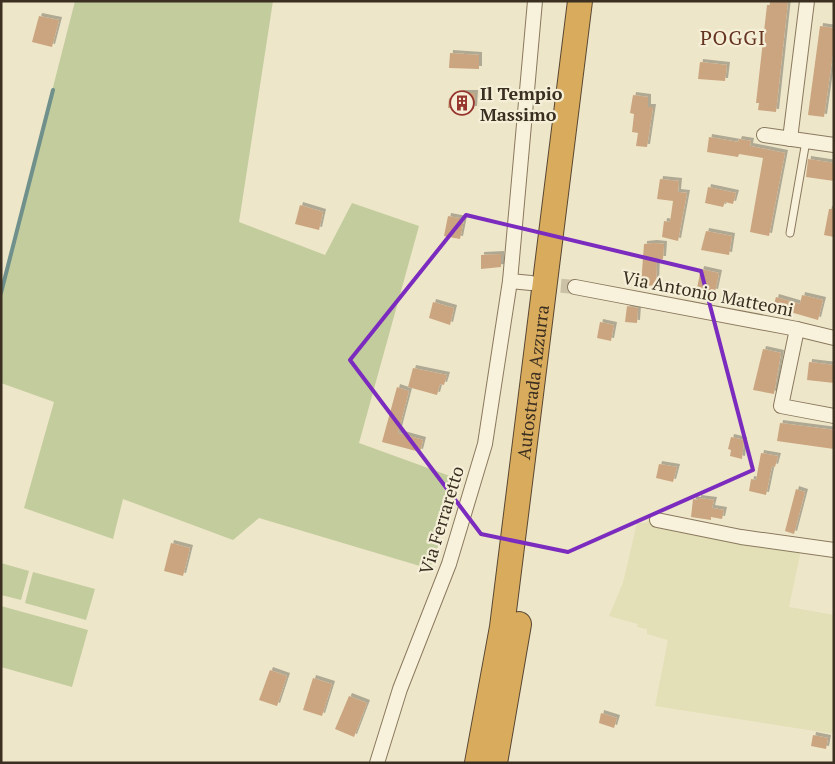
<svg xmlns="http://www.w3.org/2000/svg" width="835" height="764" font-family="'PT Serif',serif">
  <style>
    .farmland { fill: #e3dfb6 }
    .green { fill: #c3cc9d }
    .lines { fill: none; stroke-linecap: round; stroke-linejoin: round }
    .stream { stroke: #70918b; stroke-width: 4 }
    .building { fill: #cba580; filter: url(#shadow) }
    .minor-tunnel { stroke: #cac1a7; stroke-width: 14; stroke-dasharray: 14 7; stroke-linecap: butt }
    .service-casing { stroke: #8a795e; stroke-width: 9 }
    .minor-casing { stroke: #8a795e; stroke-width: 16 }
    .motorway-casing { stroke: #584632; stroke-width: 26 }
    .service { stroke: #f8f2dc; stroke-width: 7 }
    .minor { stroke: #f8f2dc; stroke-width: 14 }
    .motorway { stroke: #d9ac5d; stroke-width: 24 }
    .marked { fill: none; stroke: #7b2cbf; stroke-width: 4; stroke-linejoin: round }
    .labels { text-anchor: middle; dominant-baseline: central; stroke-width: 4.5; stroke-linejoin: round; paint-order: stroke }
    .poi-label { font-size: 18px; font-weight: bold; fill: #3b2f21; stroke: #f5efd8; text-anchor: start }
    .street-label { font-size: 18px; fill: #3b2f21; stroke: #f5efd8 }
    .quarter-label { font-size: 20px; letter-spacing: 1px; fill: #663521; stroke: #f5efd8 }
  </style>
  <defs>
    <filter id="shadow"><feDropShadow dx="3" dy="-3" stdDeviation="0" flood-color="#0004"/></filter>
  </defs>
  <rect width="100%" height="100%" fill="#eee6c9"/>
  <path class="farmland" d="M650,519L713,532L714,539L722,540L726,535L801,550L789,607L834,615V734L655,706L668,640L647,634V629L637,627L638,624L609,616L623,583L637,523H646Z"/>
  <g class="green">
    <path d="M75,1H273L239,222L325,255L352,203L419,226L359,443L461,480L430,569L259,518L233,540L123,499L113,539L24,508L54,402L1,383V291Z"/>
    <path d="M1,563L29,571L21,600L1,595Z"/>
    <path d="M33,572L95,589L86,620L25,603Z"/>
    <path d="M1,606L88,630L72,687L1,667Z"/>
  </g>
  <g class="lines">
    <path class="stream" d="M1,293L53,90"/>
  </g>
  <g class="building">
    <path d="M770,1H788L776,112L758,110L759,103H756L767,5H770Z"/>
    <path d="M39,16L59,20L52,47L32,42Z"/>
    <path d="M820,26L834,28V46L824,117L808,115Z"/>
    <path d="M450,53L479,55V69L449,68Z"/>
    <path d="M700,62L727,65L725,81L698,79Z"/>
    <path d="M460,93H475L474,109L448,108L449,98L460,99Z"/>
    <path d="M633,95L648,97V107H653L647,147L636,146L638,133L632,132L634,114L630,113Z"/>
    <path d="M709,137L738,142L739,139L751,141L750,146L785,153L769,236L750,232L763,158L739,154L738,157L707,152Z"/>
    <path d="M808,159L834,163V181L806,177Z"/>
    <path d="M660,179L679,181L678,192L687,193L678,241L662,237L664,221L670,222L673,201L657,199Z"/>
    <path d="M708,187L736,193L733,204L725,202L723,207L705,203Z"/>
    <path d="M300,205L323,212L319,230L295,224Z"/>
    <path d="M829,209H834V237L824,235Z"/>
    <path d="M448,216L464,219L460,239L444,236Z"/>
    <path d="M706,231L732,236L729,255L701,250Z"/>
    <path d="M654,243L664,244L663,259H657L656,286L641,285L644,244Z"/>
    <path d="M501,254V267L481,269V255Z"/>
    <path d="M701,269L719,273L715,292L697,288Z"/>
    <path d="M802,295L823,300L818,320L773,307L776,297L800,304Z"/>
    <path d="M433,302L454,308L450,325L429,318Z"/>
    <path d="M627,306L638,308L637,323L625,322Z"/>
    <path d="M600,322L614,325L611,341L597,338Z"/>
    <path d="M763,349L781,353L774,394L753,390Z"/>
    <path d="M809,362L834,365V383L807,380Z"/>
    <path d="M413,368L447,375L444,385L440,384L437,395L408,387Z"/>
    <path d="M397,387L409,391L398,433L423,440L420,452L382,442Z"/>
    <path d="M780,423L834,430V449L777,441Z"/>
    <path d="M731,437L744,440L742,459L730,456L731,450L728,449Z"/>
    <path d="M761,453L778,456L775,467L772,466L766,495L749,491L751,479L756,480Z"/>
    <path d="M659,464L677,467L673,482L656,478Z"/>
    <path d="M796,489L805,492L794,534L785,531Z"/>
    <path d="M698,498L714,500L712,508L724,510L722,519L711,517V520L691,517L693,499L698,500Z"/>
    <path d="M171,543L190,548L183,576L164,571Z"/>
    <path d="M270,670L287,676L277,706L259,700Z"/>
    <path d="M313,678L332,684L322,716L303,710Z"/>
    <path d="M349,696L367,703L354,737L335,729Z"/>
    <path d="M601,713L617,718L614,728L599,723Z"/>
    <path d="M813,735L828,738L826,749L811,746Z"/>
  </g>
  <g class="lines">
    <path class="minor-tunnel" d="M540,284L575,287"/>
    <g class="service-casing">
      <path id="service" d="M790,233L806,141"/>
    </g>
    <g class="minor-casing">
      <g id="minor">
        <path d="M764,135L834,145"/>
        <path d="M790,139L807,1"/>
        <path d="M510,281L531,283"/>
        <path d="M575,287L797,329L834,338"/>
        <path d="M797,329L781,406L834,416"/>
        <path d="M657,520L741,537L834,550"/>
        <path d="M377,763L400,689L449,564L485,444L510,281L535,1"/>
      </g>
    </g>
    <g class="motorway-casing">
      <g id="motorway">
        <path id="s1" d="M477,763L502,627L580,1"/>
        <path d="M495,763L519,624"/>
      </g>
    </g>
    <use href="#service" class="service"/>
    <use href="#minor" class="minor"/>
    <use href="#motorway" class="motorway"/>
  </g>
  <path class="marked" d="M466,215L701,271L753,470L568,552L481,534L350,360Z"/>
  <defs>
    <g id="building-ring" transform="scale(1.25)"><circle r="9.5" fill="#f5efd8" stroke="#97362f" stroke-width="1.5"/><path d="M-4-6H4V6H1V3H-1V6H-4ZM-2.5-4.3h1.7v1.8h-1.7ZM.8-4.3h1.7v1.8H.8ZM-2.5-1h1.7V.8h-1.7ZM.8-1h1.7V.8H.8Z" fill="#97362f"/></g>
  </defs>
  <g fill-rule="evenodd">
    <use href="#building-ring" x="462" y="103"/>
  </g>
  <g class="labels">
    <g class="poi-label">
      <text x="480" y="93">Il Tempio<tspan x="480" dy="21">Massimo</tspan></text>
    </g>
    <g class="street-label">
      <text transform="translate(708 293) rotate(11)">Via Antonio Matteoni</text>
      <text stroke="none"><textPath href="#s1" startOffset="385">Autostrada Azzurra</textPath></text>
      <text transform="translate(441 520) rotate(-73)">Via Ferraretto</text>
    </g>
    <g class="quarter-label">
      <text x="733" y="37">POGGI</text>
    </g>
  </g>
  <rect width="835" height="764" fill="none" stroke="#3b2f21" stroke-width="5"/>
</svg>
